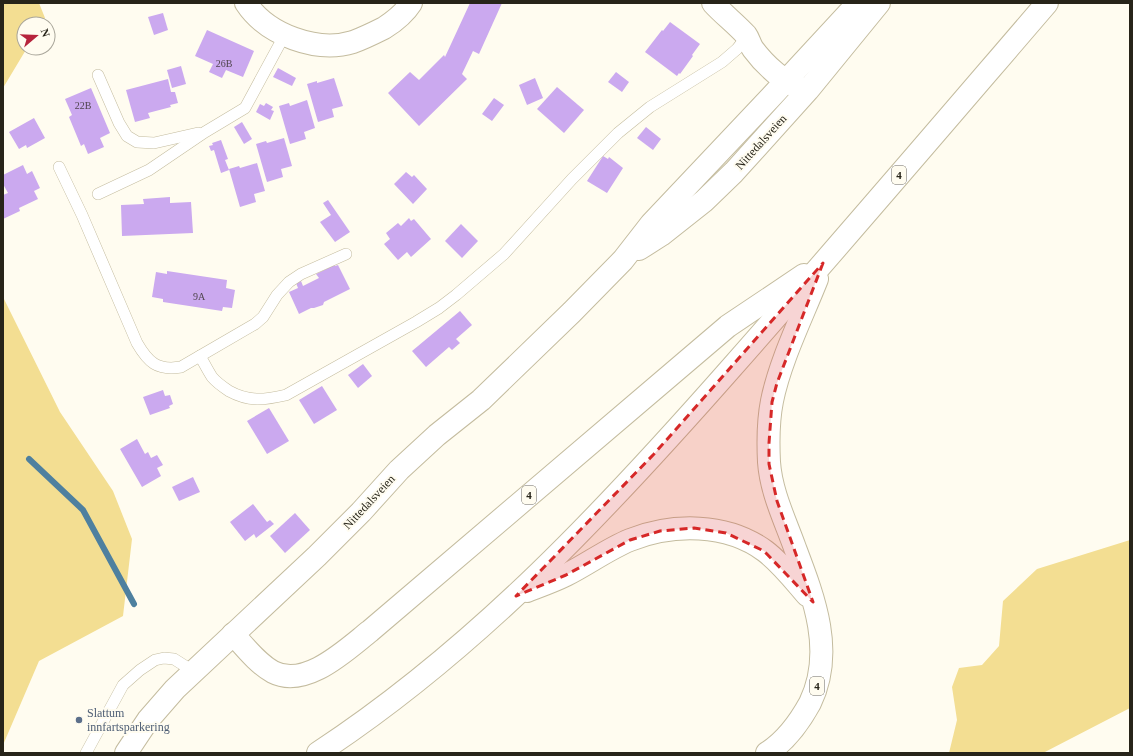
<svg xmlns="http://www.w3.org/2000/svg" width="1133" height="756" font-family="Georgia,serif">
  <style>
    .green { fill: #f3de92 }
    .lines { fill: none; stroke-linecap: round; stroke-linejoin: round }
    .stream { stroke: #4e809f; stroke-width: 6 }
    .building { fill: #cba9ef }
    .lane-casing { stroke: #c4bc9f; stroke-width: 12 }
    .street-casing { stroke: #c4bc9f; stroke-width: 24 }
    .secondary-casing { stroke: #c4bc9f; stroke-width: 24 }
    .highway-casing { stroke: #c4bc9f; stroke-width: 24 }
    .lane { stroke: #fff; stroke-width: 11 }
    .street { stroke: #fff; stroke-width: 22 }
    .secondary { stroke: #fff; stroke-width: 22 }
    .highway { stroke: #fff; stroke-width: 22 }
    .marked { fill: #d62828; fill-opacity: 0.2; stroke: #d62828; stroke-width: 3; stroke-dasharray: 8 5; stroke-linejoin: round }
    .service-dot { fill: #5c6f8a; stroke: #fffcf0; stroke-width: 1.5 }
    .labels { text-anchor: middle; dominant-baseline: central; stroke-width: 4; stroke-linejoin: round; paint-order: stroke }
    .number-label { font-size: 10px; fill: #50454e }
    .shield { fill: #fffcf0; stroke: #68655a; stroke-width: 1 }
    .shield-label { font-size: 11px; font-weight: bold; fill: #272419 }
    .street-label { font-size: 12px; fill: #272419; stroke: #fffcf0 }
    .service-label { font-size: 12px; fill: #4e5e75; stroke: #fffcf0; text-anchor: start }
  </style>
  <rect width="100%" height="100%" fill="#fffcf0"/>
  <g class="green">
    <path d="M3,3H39L45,18L42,24H24V48H27L3,88Z"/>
    <path d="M3,297L60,412L113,491L132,539L123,616L39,661L3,745Z"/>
    <path d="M1130,540V708L1043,753H949L957,720L952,687L959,668L982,665L999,646L1003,601L1037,569Z"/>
  </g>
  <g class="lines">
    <path class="stream" d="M29,459L83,510L134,604"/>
  </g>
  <g class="building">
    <path d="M470,3H502L479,54L473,51L462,74L467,79L419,126L388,93L410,72L419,80L444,55L445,57Z"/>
    <path d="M163,13L168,30L154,35L148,17Z"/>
    <path d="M670,22L700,44L692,55L693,56L680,74L679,73L677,76L645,52L662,30L663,31Z"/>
    <path d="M207,30L254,51L243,77L226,70L222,78L209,72L213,64L195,56Z"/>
    <path d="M181,66L186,84L172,88L167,70Z"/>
    <path d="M278,68L296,78L292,86L273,77Z"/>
    <path d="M616,72L629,82L622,92L608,82Z"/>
    <path d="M334,78L343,106L332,109L334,117L318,122L307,84L317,81V83Z"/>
    <path d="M535,78L543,98L527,105L519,85Z"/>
    <path d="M168,79L171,92H175L178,103L170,105L171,107L148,113L150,118L135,122L126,90Z"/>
    <path d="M557,87L584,110L564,133L537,109Z"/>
    <path d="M91,88L110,133L100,138L104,147L88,154L84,144L81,146L69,117L72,115L65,99Z"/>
    <path d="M494,98L504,105L492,121L482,114Z"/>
    <path d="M307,100L315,128L304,132L306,139L290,144L279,106L289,103L290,106Z"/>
    <path d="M266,103L273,107L271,110L274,111L270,120L256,112L260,104L264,106Z"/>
    <path d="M34,118L45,138L27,148L26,145L19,149L9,132Z"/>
    <path d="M242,122L252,139L244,144L234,127Z"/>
    <path d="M646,127L661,139L653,150L637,138Z"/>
    <path d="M284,138L292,166L281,169L283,177L267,182L256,144L266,141L267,143Z"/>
    <path d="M221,140L228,159L225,160L229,170L221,173L214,150L211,151L209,146L213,145L212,143Z"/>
    <path d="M603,156L608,159L609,157L623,168L607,193L587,181Z"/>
    <path d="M257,163L265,191L254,194L256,202L240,207L229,169L239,166L240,168Z"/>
    <path d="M23,165L27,174L32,171L40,188L34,191L38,199L19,208L20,211L3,219V195L8,193L3,184V175Z"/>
    <path d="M406,172L412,177L414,175L427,189L413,204L394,184Z"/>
    <path d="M170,197V203L191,202L193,233L122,236L121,205L144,204L143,199Z"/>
    <path d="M328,200L350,232L335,242L320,222L331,215L323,203Z"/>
    <path d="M409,218L411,221L414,219L431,239L411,257L407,252L398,260L384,244L390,239L386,233L398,223L401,226Z"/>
    <path d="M461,224L478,241L462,258L445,241Z"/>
    <path d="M334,265L335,266L338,265L350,289L324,302L323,305L314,308H311L299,314L289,292L298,288L296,283L301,281L303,286L319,278L316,274Z"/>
    <path d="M167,271L227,280L226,288L235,290L232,308L223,307L222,311L163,302V299L152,297L156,272L167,274Z"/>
    <path d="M460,311L472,325L456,339L460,343L452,350L449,347L426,367L412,351Z"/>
    <path d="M363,364L372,376L358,388L348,375Z"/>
    <path d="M322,386L337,410L314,424L299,400Z"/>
    <path d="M163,390L165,396L170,395L173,404L169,406L170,408L150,415L143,397Z"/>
    <path d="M269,408L289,441L267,454L247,421Z"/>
    <path d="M137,439L145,454L148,452L151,458L157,455L163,465L157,468L161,476L142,487L120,449Z"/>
    <path d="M193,477L200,492L179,501L172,487Z"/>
    <path d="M253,504L267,522L270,520L274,524L256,538L254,534L245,541L230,522Z"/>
    <path d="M295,513L310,530L285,553L270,536Z"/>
  </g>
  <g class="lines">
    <g class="lane-casing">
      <g id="lane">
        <path d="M98,75L119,123L127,136L137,142L154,143L198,133"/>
        <path d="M59,167L82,215L137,343C148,362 157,371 181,367L255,324L263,317L277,295L289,282L301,274L346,254"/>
        <path d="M98,194L149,170L205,132L245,108L284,36"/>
        <path d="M200,356C204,363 208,371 212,377C217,383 223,387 229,391C249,402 264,400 286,395L416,322L439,308L456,295L504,254L572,179L618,133L650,107L722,62L737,49L747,36"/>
        <path d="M86,753L123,685L140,670L155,660L164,658L174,659L193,671"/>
      </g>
    </g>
    <g class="street-casing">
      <g id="street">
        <path d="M246,3C267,35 317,53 353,42C364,38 374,33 384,28C395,21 404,14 411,3"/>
        <path d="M713,3C723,14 736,24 746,35C749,39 750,45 753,49C764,64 785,84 803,89"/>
      </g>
    </g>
    <g class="secondary-casing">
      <g id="secondary">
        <path d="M639,249L661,235L704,201L734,172L808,90L879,3"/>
        <path d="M126,753L148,720L175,689L317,556L361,512L399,470L437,435L481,400L572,312L623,260L651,224L771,97L858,3"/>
      </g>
    </g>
    <g class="highway-casing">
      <g id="highway">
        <path d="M527,591C540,586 554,581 566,575C588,564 608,549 630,540C673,523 727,523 765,551C781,563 794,580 807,595"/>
        <path d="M233,634C245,647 257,663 273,672C306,689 347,649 370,631L728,326L804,275"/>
        <path d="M318,753C478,648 608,508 733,366C839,246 943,124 1047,3"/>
        <path d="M767,753C786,741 799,723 810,703C835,652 814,598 795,548C785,520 771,492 769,462C768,442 768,421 772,401C780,361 802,317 817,279"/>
      </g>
    </g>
    <use href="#lane" class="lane"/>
    <use href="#street" class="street"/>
    <use href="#secondary" class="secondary"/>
    <use href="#highway" class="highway"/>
  </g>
  <path class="marked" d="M823,263L777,383L772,402L769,443V464L777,501L813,602L764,551L726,533L694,528L660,531L630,540L566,575L516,596L654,454Z"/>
  <circle class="service-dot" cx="79" cy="720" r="4"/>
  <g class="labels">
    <g class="number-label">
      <text x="224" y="63">26B</text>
      <text x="83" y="105">22B</text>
      <text x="199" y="296">9A</text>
    </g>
    <g class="shield">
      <rect x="892" y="166" width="14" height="18" rx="3"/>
      <rect x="522" y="486" width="14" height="18" rx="3"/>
      <rect x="810" y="677" width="14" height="18" rx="3"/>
    </g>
    <g class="shield-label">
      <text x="899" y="175">4</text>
      <text x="529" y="495">4</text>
      <text x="817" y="686">4</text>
    </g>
    <g class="street-label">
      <text transform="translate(761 142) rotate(-48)">Nittedalsveien</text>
      <text transform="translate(369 502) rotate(-47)">Nittedalsveien</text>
    </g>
    <g class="service-label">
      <text x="87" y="713">Slattum<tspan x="87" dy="14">innfartsparkering</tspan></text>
    </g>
  </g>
  <rect width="1133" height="756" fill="none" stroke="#272419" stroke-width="8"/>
  <g transform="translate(36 36) rotate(71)"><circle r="19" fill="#fffcf0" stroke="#a9a69a"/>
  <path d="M0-3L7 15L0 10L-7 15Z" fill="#b6243c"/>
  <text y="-6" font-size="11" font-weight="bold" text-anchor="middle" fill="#272419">N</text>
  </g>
</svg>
